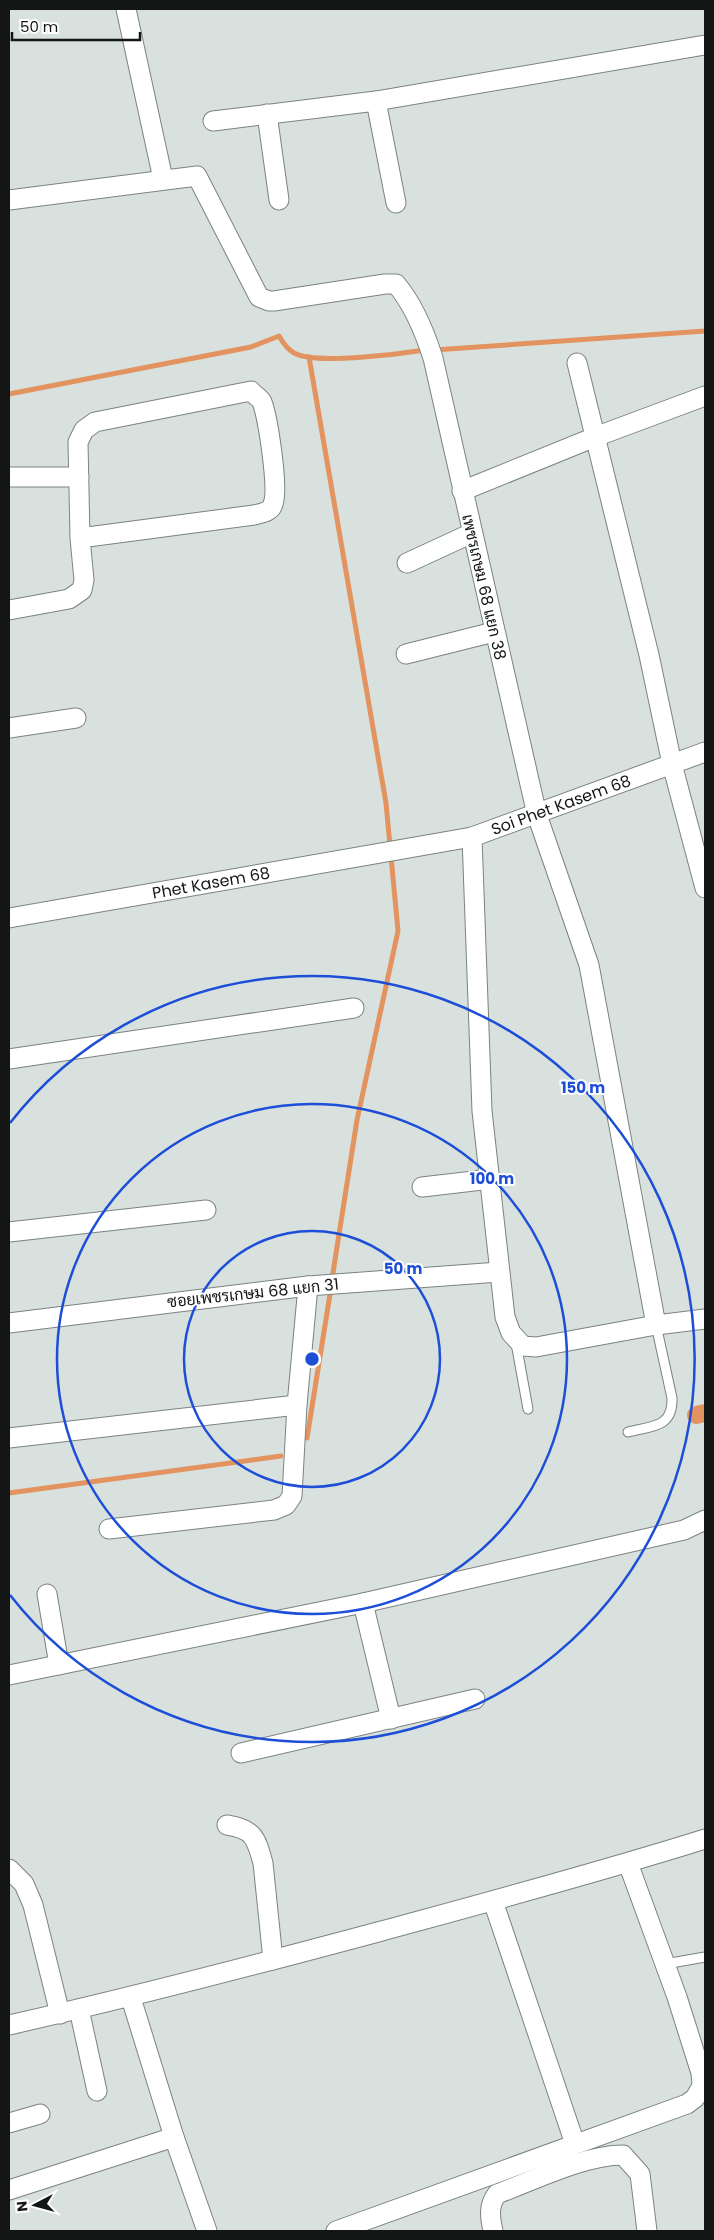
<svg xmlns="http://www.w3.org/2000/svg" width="714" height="2240" font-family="Poppins,Sarabun,sans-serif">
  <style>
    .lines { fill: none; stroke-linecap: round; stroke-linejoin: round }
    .stream { stroke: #e39360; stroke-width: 5 }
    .canal { stroke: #e39360; stroke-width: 18 }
    .service-casing { stroke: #7b8381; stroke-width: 11 }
    .minor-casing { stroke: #7b8381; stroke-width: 21 }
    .service { stroke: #fff; stroke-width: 9 }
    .minor { stroke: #fff; stroke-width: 19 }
    .ring { fill: none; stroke: #1d4ed8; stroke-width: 2.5 }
    .labels { text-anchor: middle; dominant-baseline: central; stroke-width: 4; stroke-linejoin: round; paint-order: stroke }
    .street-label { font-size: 16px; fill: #131615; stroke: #fff }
    .centre { fill: #1d4ed8; stroke: #fff; stroke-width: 2.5 }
    .ring-label { font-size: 15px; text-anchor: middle; font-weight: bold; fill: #1d4ed8; stroke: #fff; stroke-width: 4; stroke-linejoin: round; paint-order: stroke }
  </style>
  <rect width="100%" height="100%" fill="#d8e1de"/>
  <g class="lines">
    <g class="stream">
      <path d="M434,350L705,331"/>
      <path d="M309,357L386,803L398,931L357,1120L332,1279"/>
      <path d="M9,394L251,347L279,336C283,343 287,349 294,353C315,365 400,354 425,350"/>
      <path d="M307,1438L331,1288"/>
      <path d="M9,1493L281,1456"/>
    </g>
    <path class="canal" d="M696,1415L705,1413"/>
    <g class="service-casing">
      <g id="service">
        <path d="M516,1343L528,1409"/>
        <path d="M628,1432C652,1426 673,1428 672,1398L656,1325"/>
        <path d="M665,1964L705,1957"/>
      </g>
    </g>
    <g class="minor-casing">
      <g id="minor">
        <path d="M126,9L163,179"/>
        <path d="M376,101L396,203"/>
        <path d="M267,114L279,200"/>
        <path d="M213,121L376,101L705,45"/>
        <path d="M9,200L197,176L259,297L269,301H274L385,284H396C414,305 425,333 433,358L537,815L589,965L656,1325L705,1319"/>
        <path d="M577,363L649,655L672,764L705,888"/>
        <path d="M9,477H79"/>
        <path d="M462,491L595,437L705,396"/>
        <path d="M407,563L472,533"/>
        <path d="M9,610L69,599L82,590L84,580L80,538L78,442L84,430L95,422L251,391C254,395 260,398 262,402C268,418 279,489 273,504C271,512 262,513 254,515L80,538"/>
        <path d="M406,654L494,632"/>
        <path d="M9,728L76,718"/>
        <path d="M472,837L482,1111L505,1317L511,1333L523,1346L536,1347L656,1325"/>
        <path d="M9,918L472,837L705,752"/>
        <path d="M9,1059L354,1008"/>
        <path d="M422,1187L491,1179"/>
        <path d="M9,1232L206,1210"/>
        <path d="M9,1323L308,1286L499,1272"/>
        <path d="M9,1438L297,1405"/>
        <path d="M109,1529L274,1510L286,1505L292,1496L297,1405L308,1286"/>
        <path d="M47,1594L59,1665"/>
        <path d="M363,1603L391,1719"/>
        <path d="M9,1675L363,1603L684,1530L705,1520"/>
        <path d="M241,1753L475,1699"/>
        <path d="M227,1825C254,1829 256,1838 263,1863L273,1960"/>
        <path d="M9,1869L24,1884L33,1905L60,2014"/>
        <path d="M493,1901L575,2144"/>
        <path d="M131,1998L174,2137L207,2231"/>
        <path d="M79,2009L97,2091"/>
        <path d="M9,2025C133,1997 255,1965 378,1932C488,1902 597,1873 705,1839"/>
        <path d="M9,2123L40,2114"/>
        <path d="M9,2190L174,2137"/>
        <path d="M336,2231L687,2104L695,2098L702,2086L701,2073L677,1997L628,1863"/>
        <path d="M493,2231C490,2217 488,2206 497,2194C534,2180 585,2155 623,2155L640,2174L647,2231"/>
      </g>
    </g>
    <use href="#service" class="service"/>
    <use href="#minor" class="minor"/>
  </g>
  <g class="ring">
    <circle cx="312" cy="1359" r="128"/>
    <circle cx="312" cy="1359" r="255"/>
    <path d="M10 1123A383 383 0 1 1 10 1595"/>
  </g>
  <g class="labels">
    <g class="street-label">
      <text transform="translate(484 587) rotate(77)">เพชรเกษม 68 แยก 38</text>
      <text transform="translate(561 805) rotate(-20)">Soi Phet Kasem 68</text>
      <text transform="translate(211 883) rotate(-10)">Phet Kasem 68</text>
      <text transform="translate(253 1293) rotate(-6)">ซอยเพชรเกษม 68 แยก 31</text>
    </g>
  </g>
  <circle cx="312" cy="1359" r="8" class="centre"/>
  <g class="ring-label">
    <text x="583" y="1093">150 m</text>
    <text x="492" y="1184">100 m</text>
    <text x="403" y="1274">50 m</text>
  </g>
  <rect width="714" height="2240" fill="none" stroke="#131615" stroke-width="20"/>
  <g transform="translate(35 2205) rotate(264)" stroke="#ffffff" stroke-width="4" paint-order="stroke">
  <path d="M0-4L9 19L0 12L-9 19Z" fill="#131615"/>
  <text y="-8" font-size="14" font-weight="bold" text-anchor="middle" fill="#131615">N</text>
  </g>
  <path d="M12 32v8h128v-8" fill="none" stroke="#131615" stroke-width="2.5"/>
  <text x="20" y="32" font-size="15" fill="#131615" stroke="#ffffff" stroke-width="4" paint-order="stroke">50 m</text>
</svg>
